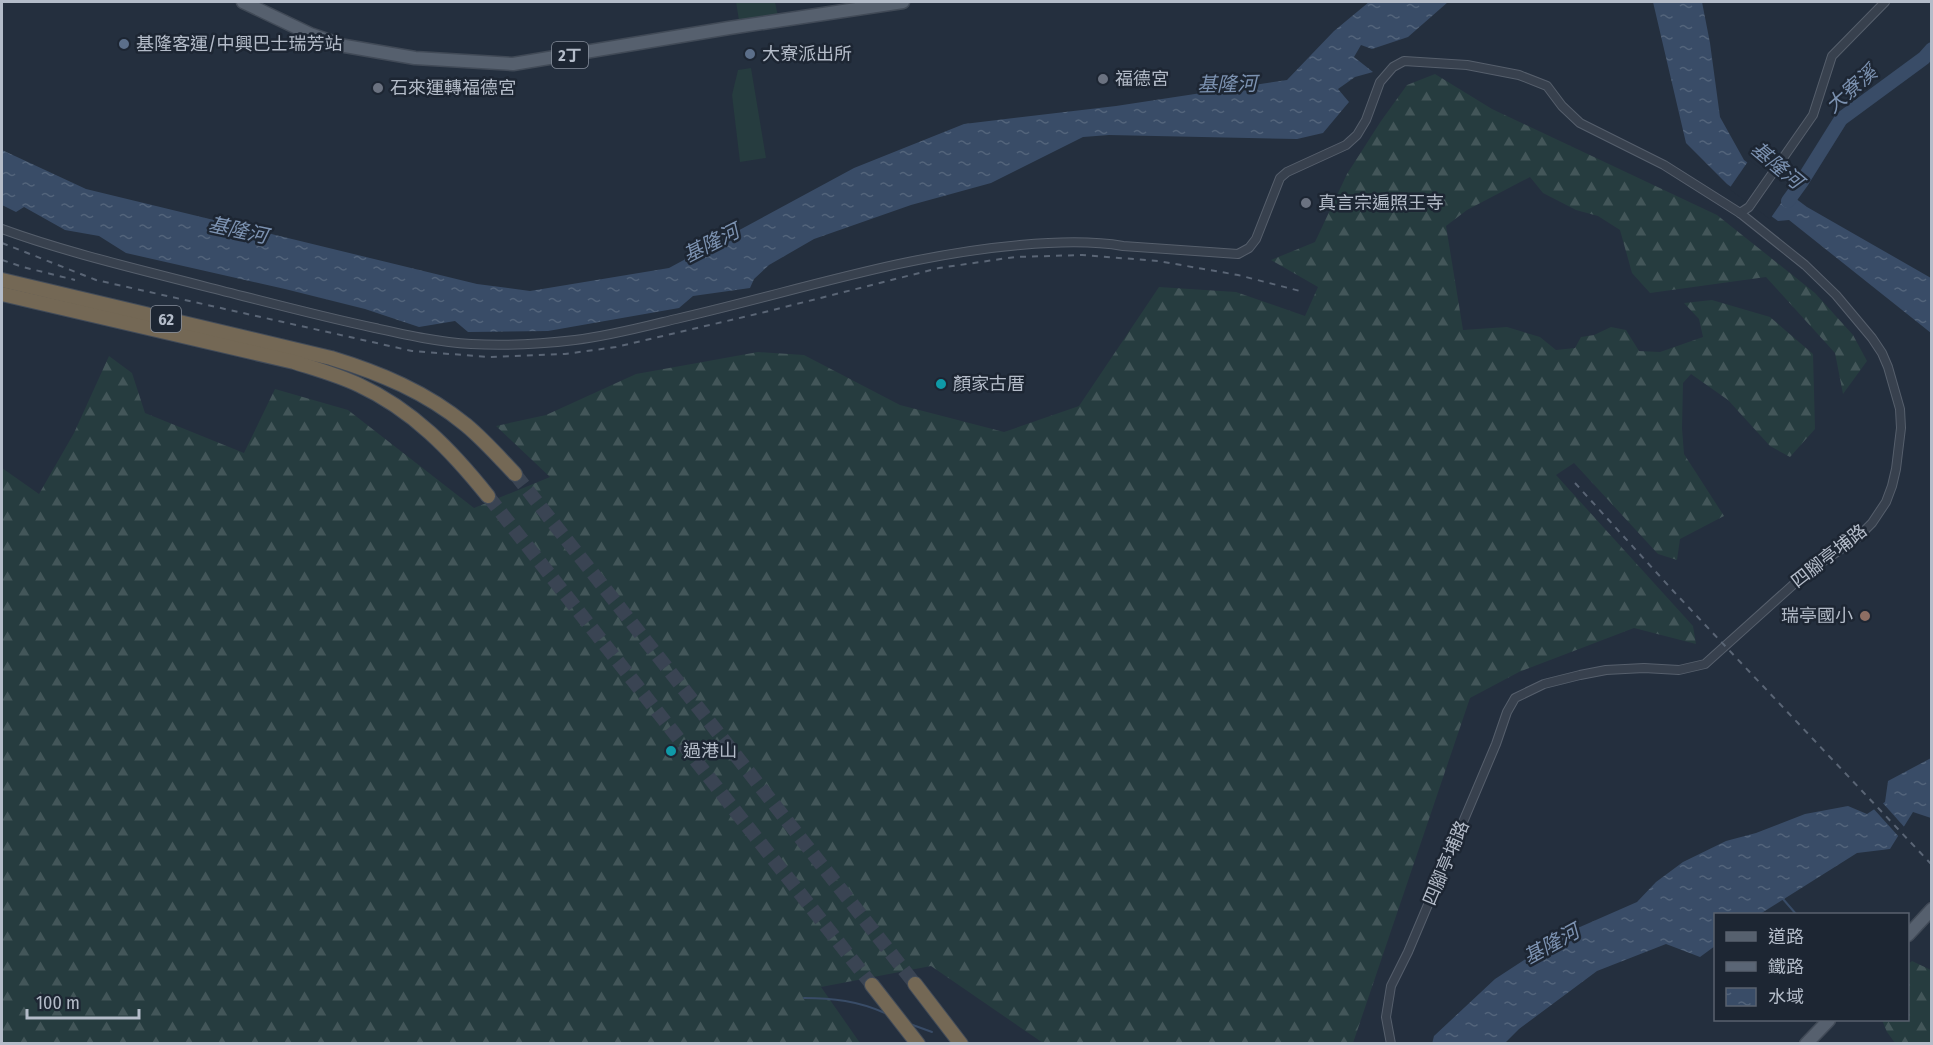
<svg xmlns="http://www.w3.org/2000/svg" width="1933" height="1045" font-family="'Fira Sans Condensed','Noto Sans TC',sans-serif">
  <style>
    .forest { fill: url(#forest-firs) }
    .green { fill: #263c3f }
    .water { fill: url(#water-ripples) }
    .pier { fill: #242f3e }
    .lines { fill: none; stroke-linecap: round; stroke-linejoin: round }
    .stream { stroke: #394c67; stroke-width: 2 }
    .river { stroke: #394c67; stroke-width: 14 }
    .highway-tunnel { stroke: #3a4453; stroke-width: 14; stroke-dasharray: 14 7; stroke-linecap: butt }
    .street-casing { stroke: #565f6c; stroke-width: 10 }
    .primary-casing { stroke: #414a57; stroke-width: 15 }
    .highway-casing { stroke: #434c59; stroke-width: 16 }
    .street { stroke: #38414e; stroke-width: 8 }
    .primary { stroke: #56606e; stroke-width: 12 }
    .highway { stroke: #746855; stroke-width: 14 }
    .rail { stroke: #5a6575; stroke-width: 2; stroke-dasharray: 6 6; stroke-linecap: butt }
    .service-dot { fill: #5c6f8a; stroke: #1d2633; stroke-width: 2 }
    .worship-dot { fill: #6b7280; stroke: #1d2633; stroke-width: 2 }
    .culture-dot { fill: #0f9aa8; stroke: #1d2633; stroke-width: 2 }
    .education-dot { fill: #8d6e63; stroke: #1d2633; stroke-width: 2 }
    .labels { text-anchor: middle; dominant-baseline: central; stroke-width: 5; stroke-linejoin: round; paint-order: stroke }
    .shield { fill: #1d2633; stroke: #878f9c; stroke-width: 1.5 }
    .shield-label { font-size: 16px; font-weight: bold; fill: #b4bcc9 }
    .poi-label { font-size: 18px; fill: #b4bcc9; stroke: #1d2633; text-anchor: start }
    .street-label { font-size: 18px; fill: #b4bcc9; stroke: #1d2633 }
    .water-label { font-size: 20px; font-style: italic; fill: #7c92b1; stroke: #1d2633 }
  </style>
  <defs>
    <pattern id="forest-firs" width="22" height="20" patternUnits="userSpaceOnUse" patternTransform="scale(1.5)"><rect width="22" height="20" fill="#263c3f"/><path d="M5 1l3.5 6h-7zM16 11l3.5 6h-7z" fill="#435659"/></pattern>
    <pattern id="water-ripples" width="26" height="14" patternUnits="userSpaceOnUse" patternTransform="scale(1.5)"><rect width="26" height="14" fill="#394c67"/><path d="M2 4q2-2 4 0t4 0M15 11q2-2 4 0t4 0" fill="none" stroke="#53647b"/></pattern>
  </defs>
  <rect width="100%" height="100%" fill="#242f3e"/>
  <g class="forest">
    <path d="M1435,74L1492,109L1717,215L1815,293L1853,335L1867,361L1843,394L1835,353L1766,277L1650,293L1632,273L1620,230L1598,216L1576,210L1543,193L1530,177L1467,210L1446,226L1463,330L1507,327L1540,337L1556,350L1575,348L1581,337L1594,335L1611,327L1626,330L1639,351L1660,352L1703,337L1699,319L1684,303L1712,300L1770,317L1813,354L1815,429L1790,457L1770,446L1728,400L1691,374L1683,383L1682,428L1684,454L1724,516L1680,539L1677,560L1658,554L1574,463L1556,475L1693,626L1696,644L1634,628L1519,672L1470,698L1353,1043H1043L931,966L821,987L860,1043H2V468L39,494L74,433L109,356L132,373L145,413L244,453L275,389L348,410L474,508L550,477L496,426L546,415L636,374L758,352L804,355L900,405L1004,432L1079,406L1159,287L1236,292L1305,316L1318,287L1271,260L1315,242L1347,174L1381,121L1407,85Z"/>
    <path d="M1912,961L1931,970V1043H1895L1887,1032L1882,1020H1908V964Z"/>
  </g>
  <g class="green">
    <path d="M736,2H775L779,21L760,23L752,31L741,33Z"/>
    <path d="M751,68L766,158L740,162L732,95L738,70Z"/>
  </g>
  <g class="water">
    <path d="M1369,2H1448L1408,37L1372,49L1361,45L1354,57L1373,72L1355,77L1338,89L1349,102L1323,133L1297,139L1109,135L1083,137L991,183L911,205L814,239L769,265L754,279L750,288L693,296L679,308L548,331L468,332L455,321L419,327L365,309L285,289L126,253L99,236L65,230L24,207L16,212L2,205V150L86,189L477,284L530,291L669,268L854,168L964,124L1116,106L1287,80L1334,31Z"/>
    <path d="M1653,2H1702L1710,43L1720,117L1744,160L1807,207L1931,278V333L1789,220L1778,221L1727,184L1686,143Z"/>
    <path d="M1931,758V818L1913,812L1890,849L1857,853L1760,914H1716L1715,946L1700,957L1666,944L1597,971L1519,1029L1505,1043L1432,1044L1434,1036L1495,979L1564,934L1637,902L1656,882L1683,862L1726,841L1756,833L1805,814L1848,806L1867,814L1885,802L1888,781Z"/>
  </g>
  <g class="pier">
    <path d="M1749,160L1790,190L1770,219L1729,189Z"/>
    <path d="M1881,801L1906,829L1900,838L1872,807Z"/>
  </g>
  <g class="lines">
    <g class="stream">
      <path d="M1783,899L1796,914"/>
      <path d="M804,998C833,998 858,1001 885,1013"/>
      <path d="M910,1024L932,1032"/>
    </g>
    <path class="river" d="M1788,201L1801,183L1841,119L1924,58L1932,49"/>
    <g class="highway-tunnel">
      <path d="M515,474L915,984"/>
      <path d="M488,496L872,985"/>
    </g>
    <g class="street-casing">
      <g id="street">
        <path d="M1740,213L1749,207L1813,115L1832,56L1885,2"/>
        <path d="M2,229C68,253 138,269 207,287C263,301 318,316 375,328C407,335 438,342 471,344C505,346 541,344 575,340C609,336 643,327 676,319C790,293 903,255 1020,245C1053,242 1089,240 1123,246L1238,254L1249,248L1256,239L1280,178L1287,172L1346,145L1357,135L1366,120L1380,82L1393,67L1404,61L1467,65L1519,75L1547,86L1562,106L1580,123L1664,165L1740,213L1805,265L1836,295L1872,338L1882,353L1888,367L1900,409L1901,428L1896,469L1892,486L1886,502L1872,523L1857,538L1804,575L1705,664L1679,670L1644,668L1606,670L1580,675L1544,684L1515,698L1507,712L1496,744L1408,952L1391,986L1386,1017L1391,1044"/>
      </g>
    </g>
    <g class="primary-casing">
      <g id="primary">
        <path d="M243,2L310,34L345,46L415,58L513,64L729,28L903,2"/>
        <path d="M1908,935L1932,909"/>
        <path d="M1806,1044L1829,1020"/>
      </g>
    </g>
    <g class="highway-casing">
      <g id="highway">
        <path d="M2,280L331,358C380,373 426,392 466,425C484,440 499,457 515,474"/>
        <path d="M2,294L294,362C316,369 338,375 359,385C413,410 452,451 488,496"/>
        <path d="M915,984L961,1044"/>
        <path d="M872,985L918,1044"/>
      </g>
    </g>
    <use href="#street" class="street"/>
    <use href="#primary" class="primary"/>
    <use href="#highway" class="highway"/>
    <g class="rail">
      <path d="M2,243L96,280L412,351L489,357L565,354L616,347L765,312L939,268L1015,257L1082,255L1158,261L1238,275L1304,292"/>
      <path d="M2,260L23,267L75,280"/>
      <path d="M1575,483L1676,594L1932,865"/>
    </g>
  </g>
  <g class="service-dot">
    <circle cx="124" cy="44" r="6"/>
    <circle cx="750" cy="54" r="6"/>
  </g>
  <g class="worship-dot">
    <circle cx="1103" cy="79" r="6"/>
    <circle cx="378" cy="88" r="6"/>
    <circle cx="1306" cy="203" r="6"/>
  </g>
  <g class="culture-dot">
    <circle cx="941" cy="384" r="6"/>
    <circle cx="671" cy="751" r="6"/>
  </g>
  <circle class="education-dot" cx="1865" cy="616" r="6"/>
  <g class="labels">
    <g class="shield">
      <rect x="552" y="42" width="36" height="26" rx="4.5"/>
      <rect x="151" y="306" width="30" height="26" rx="4.5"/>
    </g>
    <g class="shield-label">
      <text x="570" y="55">2丁</text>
      <text x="166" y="319">62</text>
    </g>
    <g class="poi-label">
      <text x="136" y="44">基隆客運/中興巴士瑞芳站</text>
      <text x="762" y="54">大寮派出所</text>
      <text x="1115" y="79">福德宮</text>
      <text x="390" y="88">石來運轉福德宮</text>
      <text x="1318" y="203">真言宗遍照王寺</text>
      <text x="953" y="384">顏家古厝</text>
      <text x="1853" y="616" text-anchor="end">瑞亭國小</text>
      <text x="683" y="751">過港山</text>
    </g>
    <g class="street-label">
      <text transform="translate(1829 556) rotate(-38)">四腳亭埔路</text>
      <text transform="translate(1446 863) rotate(-67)">四腳亭埔路</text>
    </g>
    <g class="water-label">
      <text transform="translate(1227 84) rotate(-1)">基隆河</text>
      <text transform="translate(1851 89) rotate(-41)">大寮溪</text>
      <text transform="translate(1777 165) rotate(40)">基隆河</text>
      <text transform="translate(238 230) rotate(12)">基隆河</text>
      <text transform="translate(711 243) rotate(-27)">基隆河</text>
      <text transform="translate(1551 944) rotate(-29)">基隆河</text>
    </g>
  </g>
  <rect width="1933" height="1045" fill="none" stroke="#b4bcc9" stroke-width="6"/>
  <rect x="1714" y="913" width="195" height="108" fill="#1d2633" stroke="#59626f" stroke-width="1.5"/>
  <rect x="1726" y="932" width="30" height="9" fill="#56606e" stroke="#59626f" stroke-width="1.5"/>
  <text x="1768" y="943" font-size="18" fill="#b4bcc9">道路</text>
  <rect x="1726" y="962" width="30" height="9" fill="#5a6575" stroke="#59626f" stroke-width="1.5"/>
  <text x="1768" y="973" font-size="18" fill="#b4bcc9">鐵路</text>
  <rect x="1726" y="988" width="30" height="18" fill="url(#water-ripples)" stroke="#59626f" stroke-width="1.5"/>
  <text x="1768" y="1003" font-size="18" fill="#b4bcc9">水域</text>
  <path d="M27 1009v9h112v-9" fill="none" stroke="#b4bcc9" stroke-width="3"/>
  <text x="36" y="1009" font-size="18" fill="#b4bcc9" stroke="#1d2633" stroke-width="4.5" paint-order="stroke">100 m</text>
</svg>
